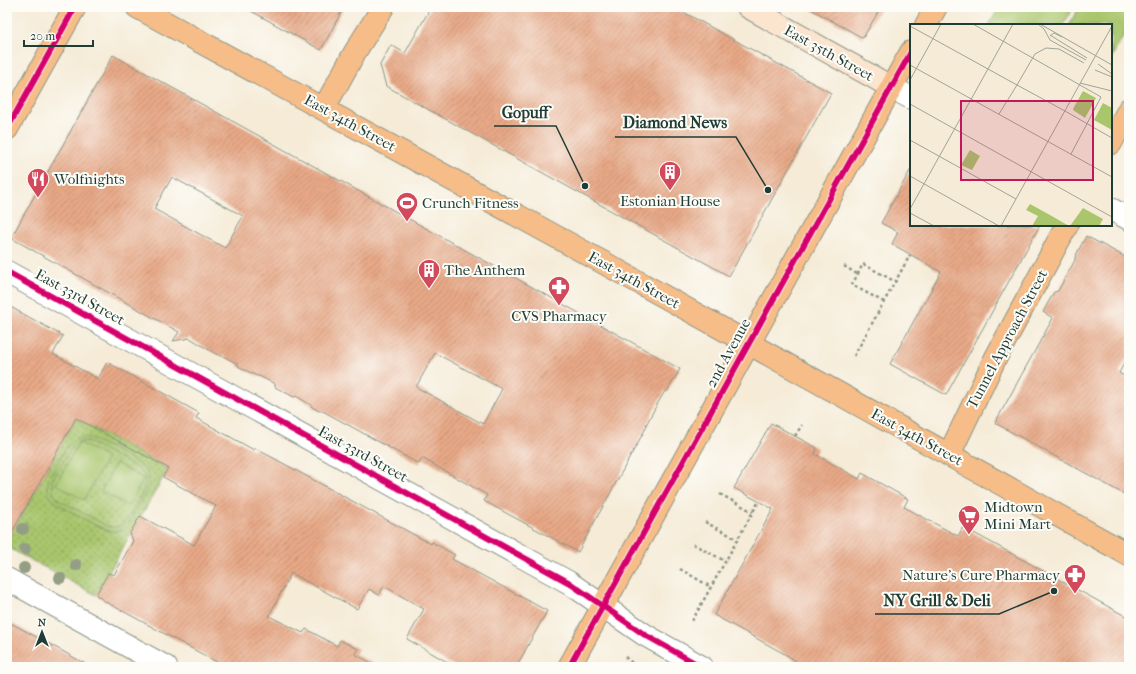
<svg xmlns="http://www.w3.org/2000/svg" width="1136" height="674" font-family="'IM FELL French Canon',serif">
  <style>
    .green { fill: url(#green-dots); stroke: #648250 }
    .pitch { fill: #a9c66d; stroke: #648250; fill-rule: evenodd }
    .building { fill: url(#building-hatch); fill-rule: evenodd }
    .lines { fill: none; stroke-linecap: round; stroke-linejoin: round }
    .street-casing { stroke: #8a9486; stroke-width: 24 }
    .secondary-casing { stroke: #8a9486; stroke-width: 24 }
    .primary-casing { stroke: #8a9486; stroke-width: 24 }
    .path { stroke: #8a9486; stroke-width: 2.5; stroke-dasharray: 3 3; stroke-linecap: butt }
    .street { stroke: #fff; stroke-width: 22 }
    .secondary { stroke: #fce5cf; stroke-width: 22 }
    .primary { stroke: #f7bd88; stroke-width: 22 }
    .cycleway-casing { stroke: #fdfcf7; stroke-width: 8 }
    .cycleway { stroke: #d6006c; stroke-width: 6 }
    .tree { fill: #939e85 }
    .labels { text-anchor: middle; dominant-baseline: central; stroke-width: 4; stroke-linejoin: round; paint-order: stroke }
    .street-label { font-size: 15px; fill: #1f3d34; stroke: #fdfcf7 }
    .poi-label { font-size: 15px; fill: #1f3d34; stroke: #fdfcf7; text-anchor: start }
    .inset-road { fill: none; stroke: #9fa596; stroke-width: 1 }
    .view { fill: #c2185b; fill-opacity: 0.15; stroke: #c2185b; stroke-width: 2 }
    .inset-edge { fill: none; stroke: #1f3d34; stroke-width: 2 }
    .leader { fill: none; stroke: #1f3d34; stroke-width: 1.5 }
    .callout-dot { fill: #1f3d34; stroke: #fdfcf7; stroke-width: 1.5 }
    .callout-label { font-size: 16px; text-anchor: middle; font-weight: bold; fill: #1f3d34; stroke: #fdfcf7; stroke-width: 4; stroke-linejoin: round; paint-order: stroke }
  </style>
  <defs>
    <pattern id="green-dots" width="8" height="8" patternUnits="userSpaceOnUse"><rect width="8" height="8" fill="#a9c66d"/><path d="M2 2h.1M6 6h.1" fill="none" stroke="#89a25a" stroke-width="1.8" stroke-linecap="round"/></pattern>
    <pattern id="building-hatch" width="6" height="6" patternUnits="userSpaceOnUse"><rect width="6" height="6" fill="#e8a987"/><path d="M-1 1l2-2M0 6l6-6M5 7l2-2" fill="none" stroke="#bb8b6f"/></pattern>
  </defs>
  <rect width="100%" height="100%" fill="#fdfcf7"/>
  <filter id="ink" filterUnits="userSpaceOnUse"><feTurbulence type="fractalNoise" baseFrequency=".025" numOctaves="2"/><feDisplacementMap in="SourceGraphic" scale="8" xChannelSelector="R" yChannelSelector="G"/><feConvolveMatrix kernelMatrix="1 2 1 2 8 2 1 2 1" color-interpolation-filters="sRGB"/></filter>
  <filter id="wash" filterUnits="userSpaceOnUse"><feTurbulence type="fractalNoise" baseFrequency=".012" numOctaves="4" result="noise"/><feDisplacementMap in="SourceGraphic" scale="16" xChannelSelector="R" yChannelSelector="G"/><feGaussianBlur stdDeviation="0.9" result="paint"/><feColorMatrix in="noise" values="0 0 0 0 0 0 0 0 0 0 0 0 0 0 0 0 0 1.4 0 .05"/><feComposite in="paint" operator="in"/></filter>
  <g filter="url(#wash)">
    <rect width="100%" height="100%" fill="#f5ebd7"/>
    <path class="green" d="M76,418L168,469L96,595L7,547V541Z"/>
    <g class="pitch">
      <path d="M999,7H1074L1063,25H989Z"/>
      <path d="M1079,7H1118L1129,13V26L1111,58V25H1069Z"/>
      <path d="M85,437L91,438C103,445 140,462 146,471C149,477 150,483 148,489L129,523C124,529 118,532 110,531C103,530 60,506 54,501C50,497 48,493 48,487C47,477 56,466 61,457C67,446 71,437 85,437ZM85,441L90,442L139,469C144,473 147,479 145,485C144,491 140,497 137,502C131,514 123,533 107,526L57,499L53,493L52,480L72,446L80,441Z"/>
      <path d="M79,442L107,458L84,500L56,484Z"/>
      <path d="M116,463L144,479L128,506L101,491Z"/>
    </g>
    <g id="blocks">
      <g class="building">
        <path d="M244,7H344L321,50Z"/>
        <path d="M431,7H674L831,93L729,276L386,86L380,65L391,45L405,53Z"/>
        <path d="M807,7H881L863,38Z"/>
        <path d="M113,55L680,369L667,392L665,391L655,408L646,425L647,426L578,552L484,501L487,495L422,458L419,464L321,410L319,411L312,407L311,405L296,396L294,397L275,387V384L259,376H257L245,370L238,366V364L223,356H221L214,353L190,338L173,341L179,332L11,238ZM172,177L243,216L225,248L154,209ZM435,353L502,389L483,424L416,387Z"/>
        <path d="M911,169V225H1040L946,395L890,364L941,272L892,244L898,232L881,223Z"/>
        <path d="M1086,236L1129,259V354L1119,373L1129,379V497L995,423L1053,318L1043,312L1054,292L1058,291L1075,260V257Z"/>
        <path d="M7,305L63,336L53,354L98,379L107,362L199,413L196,418L254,450L255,448L431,544L432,542L455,555L452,559L547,611L516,667H456L407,639L424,609L384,586L379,595L369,589L357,609L291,573L269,616L303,633L306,629L337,646L340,640L358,649L355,654L379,667H226L106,602L96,595L108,573L114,575L133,541L130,533L140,516L194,545L216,506L163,477L168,468L76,418L7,541Z"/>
        <path d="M771,423L817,448L815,454L859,479L862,473L908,499L904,507L958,536L963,527L1129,618V665L1121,667H792L796,661L790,657L714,615L773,509L734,488Z"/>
        <path d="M7,621L55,647L91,667H7Z"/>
      </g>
    </g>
  </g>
  <g filter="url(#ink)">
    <use href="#blocks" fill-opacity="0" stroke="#8a9486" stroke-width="1"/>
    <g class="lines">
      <g class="street-casing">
        <g id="street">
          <path d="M891,87L911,98"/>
          <path d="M1111,209L1129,219"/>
          <path d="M7,272L568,582L645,635L702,667"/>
          <path d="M7,579L166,667"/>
        </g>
      </g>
      <g class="secondary-casing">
        <path id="secondary" d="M748,7L891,87"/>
      </g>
      <g class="primary-casing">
        <g id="primary">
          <path d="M137,7L604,263L1129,555"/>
          <path d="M926,25L936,7"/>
          <path d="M324,108L355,52L383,7"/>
          <path d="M7,129L75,7"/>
          <path d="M1111,143L1129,109"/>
          <path d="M949,455L994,361L1067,225"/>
          <path d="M569,667L911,52"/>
        </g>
      </g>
      <g class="path">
        <path d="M844,266L857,274"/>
        <path d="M884,302L852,285L863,264L896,282"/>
        <path d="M854,356L910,255"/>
        <path d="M795,436L802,425"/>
        <path d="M720,494L753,512"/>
        <path d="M705,522L737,539"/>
        <path d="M693,544L725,561"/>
        <path d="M680,569L711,587"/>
        <path d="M692,621L759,501"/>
        <path d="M625,657L637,667"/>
      </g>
      <use href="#street" class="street"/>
      <use href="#secondary" class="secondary"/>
      <use href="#primary" class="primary"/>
      <g class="cycleway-casing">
        <g id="cycleway">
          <path d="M7,129L75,7"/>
          <path d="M7,272L568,582L645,635L702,667"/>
          <path d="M569,667L911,52"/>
        </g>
      </g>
      <use href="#cycleway" class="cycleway"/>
    </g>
    <g class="tree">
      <circle cx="23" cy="529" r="6"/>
      <circle cx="25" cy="549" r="6"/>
      <circle cx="76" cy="565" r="6"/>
      <circle cx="24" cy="568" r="6"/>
      <circle cx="60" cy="578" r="6"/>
    </g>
  </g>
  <defs>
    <g id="building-pin" transform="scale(1.15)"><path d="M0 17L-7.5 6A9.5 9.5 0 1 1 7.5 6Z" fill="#d1495b" stroke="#fdfcf7"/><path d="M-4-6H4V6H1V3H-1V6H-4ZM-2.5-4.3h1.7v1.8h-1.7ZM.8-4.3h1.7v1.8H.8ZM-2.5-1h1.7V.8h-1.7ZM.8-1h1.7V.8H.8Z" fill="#fff"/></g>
    <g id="restaurant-pin" transform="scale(1.15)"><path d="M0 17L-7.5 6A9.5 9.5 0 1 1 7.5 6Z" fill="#d1495b" stroke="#fdfcf7"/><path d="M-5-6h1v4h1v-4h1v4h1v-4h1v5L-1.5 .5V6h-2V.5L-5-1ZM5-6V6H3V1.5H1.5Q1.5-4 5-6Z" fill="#fff"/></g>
    <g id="stadium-pin" transform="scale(1.15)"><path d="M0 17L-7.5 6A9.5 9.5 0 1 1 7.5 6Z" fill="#d1495b" stroke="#fdfcf7"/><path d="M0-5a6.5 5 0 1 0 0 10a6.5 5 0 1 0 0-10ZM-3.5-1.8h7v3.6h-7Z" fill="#fff"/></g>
    <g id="pharmacy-pin" transform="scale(1.15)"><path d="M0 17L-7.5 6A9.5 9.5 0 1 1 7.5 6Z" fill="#d1495b" stroke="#fdfcf7"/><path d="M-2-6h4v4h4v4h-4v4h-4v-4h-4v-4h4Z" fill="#fff"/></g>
    <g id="supermarket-pin" transform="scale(1.15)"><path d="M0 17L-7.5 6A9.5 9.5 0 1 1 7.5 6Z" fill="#d1495b" stroke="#fdfcf7"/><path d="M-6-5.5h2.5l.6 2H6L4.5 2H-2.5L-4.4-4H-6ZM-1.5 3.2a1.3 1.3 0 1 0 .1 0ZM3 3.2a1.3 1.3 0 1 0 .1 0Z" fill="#fff"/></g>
  </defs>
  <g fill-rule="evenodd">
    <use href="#building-pin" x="670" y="172"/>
    <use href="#restaurant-pin" x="38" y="179"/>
    <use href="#stadium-pin" x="407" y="203"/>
    <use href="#building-pin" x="429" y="270"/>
    <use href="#pharmacy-pin" x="559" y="287"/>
    <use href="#supermarket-pin" x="969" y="516"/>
    <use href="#pharmacy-pin" x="1075" y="575"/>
  </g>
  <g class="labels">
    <g class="street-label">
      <text transform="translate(829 53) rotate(29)">East 35th Street</text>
      <text transform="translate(350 123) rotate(29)">East 34th Street</text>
      <text transform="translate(634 280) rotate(29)">East 34th Street</text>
      <text transform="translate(80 297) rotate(29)">East 33rd Street</text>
      <text transform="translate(1007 339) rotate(-62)">Tunnel Approach Street</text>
      <text transform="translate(728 353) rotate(-61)">2nd Avenue</text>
      <text transform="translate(917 437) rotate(29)">East 34th Street</text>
      <text transform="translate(363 454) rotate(29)">East 33rd Street</text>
    </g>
    <g class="poi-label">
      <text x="54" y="179">Wolfnights</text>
      <text x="670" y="201" text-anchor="middle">Estonian House</text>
      <text x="422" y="203">Crunch Fitness</text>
      <text x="444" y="270">The Anthem</text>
      <text x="559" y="316" text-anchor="middle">CVS Pharmacy</text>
      <text x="984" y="507">Midtown<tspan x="984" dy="17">Mini Mart</tspan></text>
      <text x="1060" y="575" text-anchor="end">Nature's Cure Pharmacy</text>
    </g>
  </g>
  <g transform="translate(910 24)">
    <rect width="202" height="202" fill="#f5ebd7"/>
    <path d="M173,67L186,74L175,94L163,86ZM60,126L70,132L62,146L51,141ZM120,180L140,191L159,202H122L128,192L116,186ZM173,184L193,195L189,202H160Z" fill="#a9c66d"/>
    <path d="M172,69L183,79L178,88L172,85L174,82L169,89L163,85ZM193,79L202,84V106L184,96Z" fill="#a9c66d"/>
    <path class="inset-road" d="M63,0L191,73L161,130M128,0L134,5L140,16L176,36M130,0L202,41M0,2L107,61M140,11L177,34M140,12L144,9L152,13M188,40L202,50M0,41L202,153M185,46L202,53M0,56L31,0M170,59L202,67M107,61L125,30L136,24L149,25L174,39M0,80L202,193M155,87L202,114M89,90L107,61L155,87M0,116L106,175M0,152L89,202M0,185L103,0M0,189L24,202M91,202L202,2"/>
    <path class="view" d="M51,77H183V156H51Z"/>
    <rect width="202" height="202" class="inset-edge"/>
  </g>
  <path class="leader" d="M585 186L556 126H494M768 190L736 137H615M1054 591L999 614H875"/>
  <g class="callout-dot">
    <circle cx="585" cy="186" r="4"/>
    <circle cx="768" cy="190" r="4"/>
    <circle cx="1054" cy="591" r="4"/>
  </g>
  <g class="callout-label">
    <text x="525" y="118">Gopuff</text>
    <text x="675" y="128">Diamond News</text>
    <text x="937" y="606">NY Grill &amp; Deli</text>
  </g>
  <rect width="1136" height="674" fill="none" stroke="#fdfcf7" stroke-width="24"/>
  <g transform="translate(42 632)" stroke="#fdfcf7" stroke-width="3" paint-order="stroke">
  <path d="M0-3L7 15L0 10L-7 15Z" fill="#1f3d34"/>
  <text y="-6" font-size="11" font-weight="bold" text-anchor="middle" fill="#1f3d34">N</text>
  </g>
  <path d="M24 40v6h69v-6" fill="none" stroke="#1f3d34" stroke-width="2"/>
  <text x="30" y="40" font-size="12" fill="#1f3d34" stroke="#fdfcf7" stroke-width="3" paint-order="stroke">20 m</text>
</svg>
